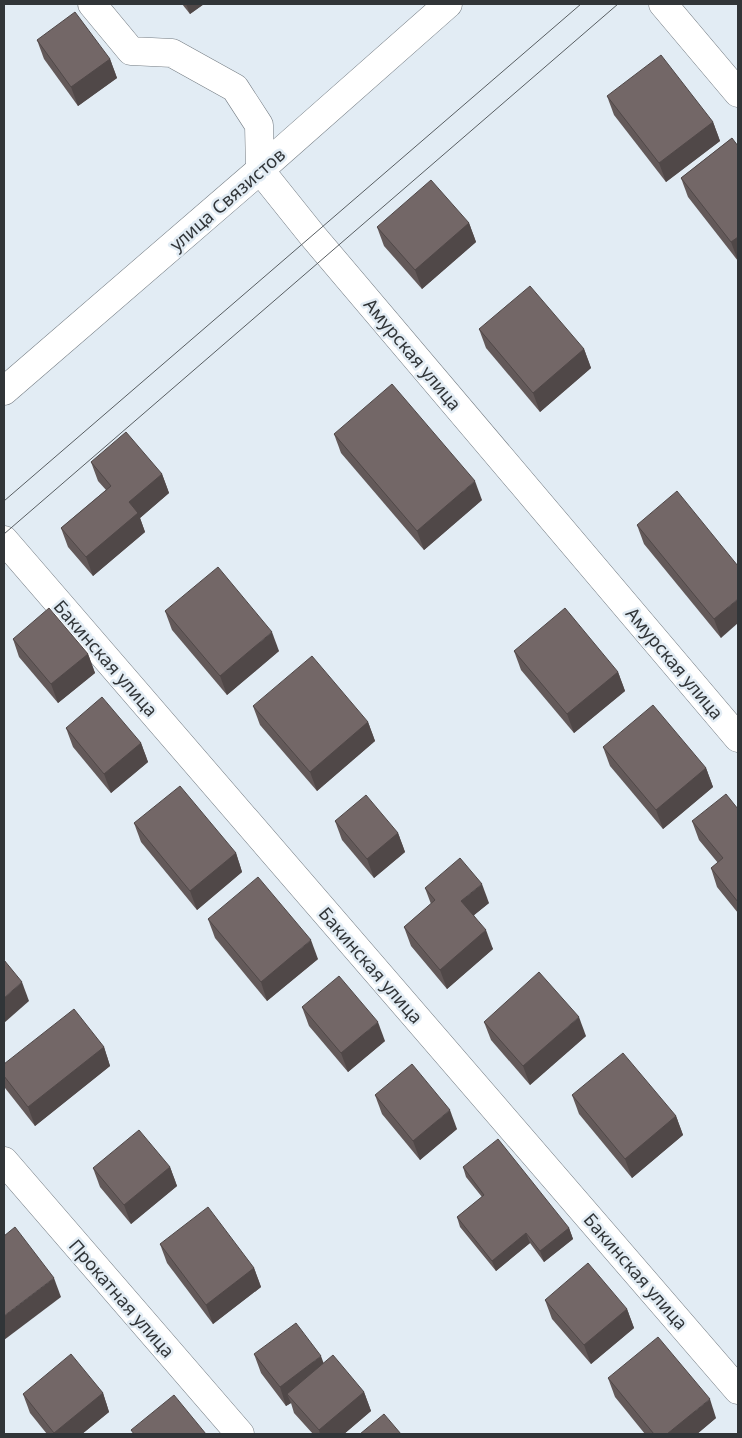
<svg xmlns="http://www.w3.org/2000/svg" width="742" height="1438" font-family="'Noto Sans',sans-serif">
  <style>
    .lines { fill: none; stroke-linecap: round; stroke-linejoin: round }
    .minor-casing { stroke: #747c83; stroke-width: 29 }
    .minor { stroke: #fff; stroke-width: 28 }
    .tram { stroke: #585e62; stroke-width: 1 }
    .wall { fill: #635959 }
    .shaded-wall { fill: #504848 }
    .building { fill: #736767; stroke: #504848 }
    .labels { text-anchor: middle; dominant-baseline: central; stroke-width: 5; stroke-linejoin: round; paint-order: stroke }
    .street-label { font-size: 18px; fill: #313538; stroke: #e2ecf4 }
  </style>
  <rect width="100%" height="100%" fill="#e2ecf4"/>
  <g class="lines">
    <g class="minor-casing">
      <g id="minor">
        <path d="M92,4L131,51L172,53L235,88L259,125L260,170L312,235L738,738"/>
        <path d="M663,4L738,93"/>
        <path d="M4,391L260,170L448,4"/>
        <path d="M4,540L738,1390"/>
        <path d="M4,1161L240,1434"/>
      </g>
    </g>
    <use href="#minor" class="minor"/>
    <g class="tram">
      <path d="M4,501L581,4"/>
      <path d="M4,534L618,4"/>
    </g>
  </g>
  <g class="wall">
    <path d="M182,4H204L190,14Z"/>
    <path d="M37,40L110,59L117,78L78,106L44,59Z"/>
    <path d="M607,96L713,122L720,141L666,182L614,115Z"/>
    <path d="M732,138L738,261L688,197L681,178Z"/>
    <path d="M469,223L476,242L422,289L384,246L377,227Z"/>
    <path d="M479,329L584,349L591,368L540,412L486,348Z"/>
    <path d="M334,434L482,500L424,550L341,453Z"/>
    <path d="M91,462L162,474L169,493L140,518L145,532L93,576L68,547L61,528L106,490L98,481Z"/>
    <path d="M637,525L738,566L721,638L644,544Z"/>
    <path d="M165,611L279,651L227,695L172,630Z"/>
    <path d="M13,639L88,654L95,673L58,703L19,657Z"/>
    <path d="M514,651L618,672L625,691L574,733L521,670Z"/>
    <path d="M253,706L368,722L375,741L317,791L260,725Z"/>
    <path d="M66,728L141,743L148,762L111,793L73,747Z"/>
    <path d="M603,747L706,768L713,787L663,829L610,766Z"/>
    <path d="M738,809V913L717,887L711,868L718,863L699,840L692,821Z"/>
    <path d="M335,821L398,833L405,852L374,878L342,840Z"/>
    <path d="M134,823L236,853L242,872L197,910L141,842Z"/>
    <path d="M425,888L489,903L474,915L493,949L447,989L411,946L404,927L431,904Z"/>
    <path d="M208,919L318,959L267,1001L215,938Z"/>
    <path d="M302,1007L385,1041L348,1072L309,1026Z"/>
    <path d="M484,1022L586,1036L530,1085L491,1040Z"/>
    <path d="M104,1047L110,1066L35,1126L5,1088L4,1085V1064Z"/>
    <path d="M375,1095L457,1129L420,1160L382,1114Z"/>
    <path d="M572,1095L676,1116L683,1135L632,1178L579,1114Z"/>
    <path d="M170,1167L177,1186L131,1224L100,1187L93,1168Z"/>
    <path d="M463,1167L569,1228L573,1239L544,1262L530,1243L496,1271L460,1227L457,1217L482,1197L466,1177Z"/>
    <path d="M160,1244L254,1268L261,1287L213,1324L167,1263Z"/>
    <path d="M545,1300L627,1309L634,1328L591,1364L552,1319Z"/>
    <path d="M254,1354L323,1363L364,1392L371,1411L344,1434H313L294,1413L291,1403L286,1406L261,1373Z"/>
    <path d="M608,1378L716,1418L697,1434H645L615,1397Z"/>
    <path d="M103,1393L109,1412L82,1434H47L30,1413L23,1394Z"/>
  </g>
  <g class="shaded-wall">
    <path d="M186,4H204L190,14Z"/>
    <path d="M110,59L117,78L78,106L71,87Z"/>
    <path d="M713,122L720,141L666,182L659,163Z"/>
    <path d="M469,223L476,242L422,289L415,270Z"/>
    <path d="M738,237V261L731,242Z"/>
    <path d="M584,349L591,368L540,412L533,393Z"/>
    <path d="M162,474L169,493L140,518L145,532L93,576L86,557L129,502Z"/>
    <path d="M475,481L482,500L424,550L417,531Z"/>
    <path d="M738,599V623L721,638L714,619Z"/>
    <path d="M272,632L279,651L227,695L220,676Z"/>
    <path d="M88,654L95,673L58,703L51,684Z"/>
    <path d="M618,672L625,691L574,733L567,714Z"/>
    <path d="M368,722L375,741L317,791L310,772Z"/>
    <path d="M141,743L148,762L111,793L104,774Z"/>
    <path d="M706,768L713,787L663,829L656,810Z"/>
    <path d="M398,833L405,852L374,878L367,859Z"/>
    <path d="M236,853L242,872L197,910L190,891Z"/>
    <path d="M482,884L489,903L468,920L461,901Z"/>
    <path d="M486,930L493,949L447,989L440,970Z"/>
    <path d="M311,940L318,959L267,1001L261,982Z"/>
    <path d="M22,982L29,1001L4,1023V998Z"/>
    <path d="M579,1017L586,1036L530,1085L523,1066Z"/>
    <path d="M378,1022L385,1041L348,1072L341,1053Z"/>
    <path d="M104,1047L110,1066L35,1126L28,1107Z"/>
    <path d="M450,1110L457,1129L420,1160L413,1141Z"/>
    <path d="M676,1116L683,1135L632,1178L625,1159Z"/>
    <path d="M170,1167L177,1186L131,1224L124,1205Z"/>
    <path d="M569,1228L573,1239L544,1262L540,1251Z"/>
    <path d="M526,1233L530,1243L496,1271L492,1261Z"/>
    <path d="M254,1268L261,1287L213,1324L206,1305Z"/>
    <path d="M54,1278L61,1297L4,1340V1316Z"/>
    <path d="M627,1309L634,1328L591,1364L584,1345Z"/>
    <path d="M321,1356L328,1375L287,1394L291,1403L286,1406L280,1387Z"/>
    <path d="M364,1392L371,1411L344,1434H320L319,1430Z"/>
    <path d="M103,1393L109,1412L82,1434H55L54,1433Z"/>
    <path d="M710,1399L716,1418L697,1434H667Z"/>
  </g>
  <g class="building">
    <path d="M75,12L110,59L71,87L37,40Z"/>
    <path d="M661,55L713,122L659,163L607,96Z"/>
    <path d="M732,138L738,146V237L731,242L681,178Z"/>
    <path d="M431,180L469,223L415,270L377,227Z"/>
    <path d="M530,286L584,349L533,393L479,329Z"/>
    <path d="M392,384L475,481L417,531L334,434Z"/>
    <path d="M126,432L162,474L129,502L138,513L86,557L61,528L111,486L91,462Z"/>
    <path d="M677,491L738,566V599L714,619L637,525Z"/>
    <path d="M218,567L272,632L220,676L165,611Z"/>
    <path d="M49,608L88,654L51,684L13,639Z"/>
    <path d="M565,608L618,672L567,714L514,651Z"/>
    <path d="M312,656L368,722L310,772L253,706Z"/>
    <path d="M102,697L141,743L104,774L66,728Z"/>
    <path d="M653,705L706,768L656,810L603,747Z"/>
    <path d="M180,786L236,853L190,891L134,823Z"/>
    <path d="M726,794L738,809V902L711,868L723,858L692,821Z"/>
    <path d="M366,795L398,833L367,859L335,821Z"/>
    <path d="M460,858L482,884L461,901L486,930L440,970L404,927L435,900L425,888Z"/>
    <path d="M258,877L311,940L261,982L208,919Z"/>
    <path d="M4,960L22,982L4,998Z"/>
    <path d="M539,972L579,1017L523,1066L484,1022Z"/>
    <path d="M339,976L378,1022L341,1053L302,1007Z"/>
    <path d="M74,1009L104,1047L28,1107L4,1076V1064Z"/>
    <path d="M623,1053L676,1116L625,1159L572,1095Z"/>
    <path d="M412,1064L450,1110L413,1141L375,1095Z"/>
    <path d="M139,1130L170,1167L124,1205L93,1168Z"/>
    <path d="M498,1139L569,1228L540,1251L526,1233L492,1261L457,1217L484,1195L463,1167Z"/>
    <path d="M208,1207L254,1268L206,1305L160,1244Z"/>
    <path d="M15,1227L54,1278L4,1316V1236Z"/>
    <path d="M588,1263L627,1309L584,1345L545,1300Z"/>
    <path d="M296,1323L321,1356L280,1387L254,1354Z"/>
    <path d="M658,1337L710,1399L667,1434H654L608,1378Z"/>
    <path d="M71,1354L103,1393L54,1433L23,1394Z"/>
    <path d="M333,1355L364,1392L319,1430L287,1394Z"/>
    <path d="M174,1395L206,1434H134L131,1430Z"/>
    <path d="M384,1414L401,1434H360Z"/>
  </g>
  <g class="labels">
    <g class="street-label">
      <text transform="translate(227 199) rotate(-41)">улица Связистов</text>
      <text transform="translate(413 354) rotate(50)">Амурская улица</text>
      <text transform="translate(106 658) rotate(49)">Бакинская улица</text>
      <text transform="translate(675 663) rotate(50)">Амурская улица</text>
      <text transform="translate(371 965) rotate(49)">Бакинская улица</text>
      <text transform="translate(636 1271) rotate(49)">Бакинская улица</text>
      <text transform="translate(122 1298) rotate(49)">Прокатная улица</text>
    </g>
  </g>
  <rect width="742" height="1438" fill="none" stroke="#313538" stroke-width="10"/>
</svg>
